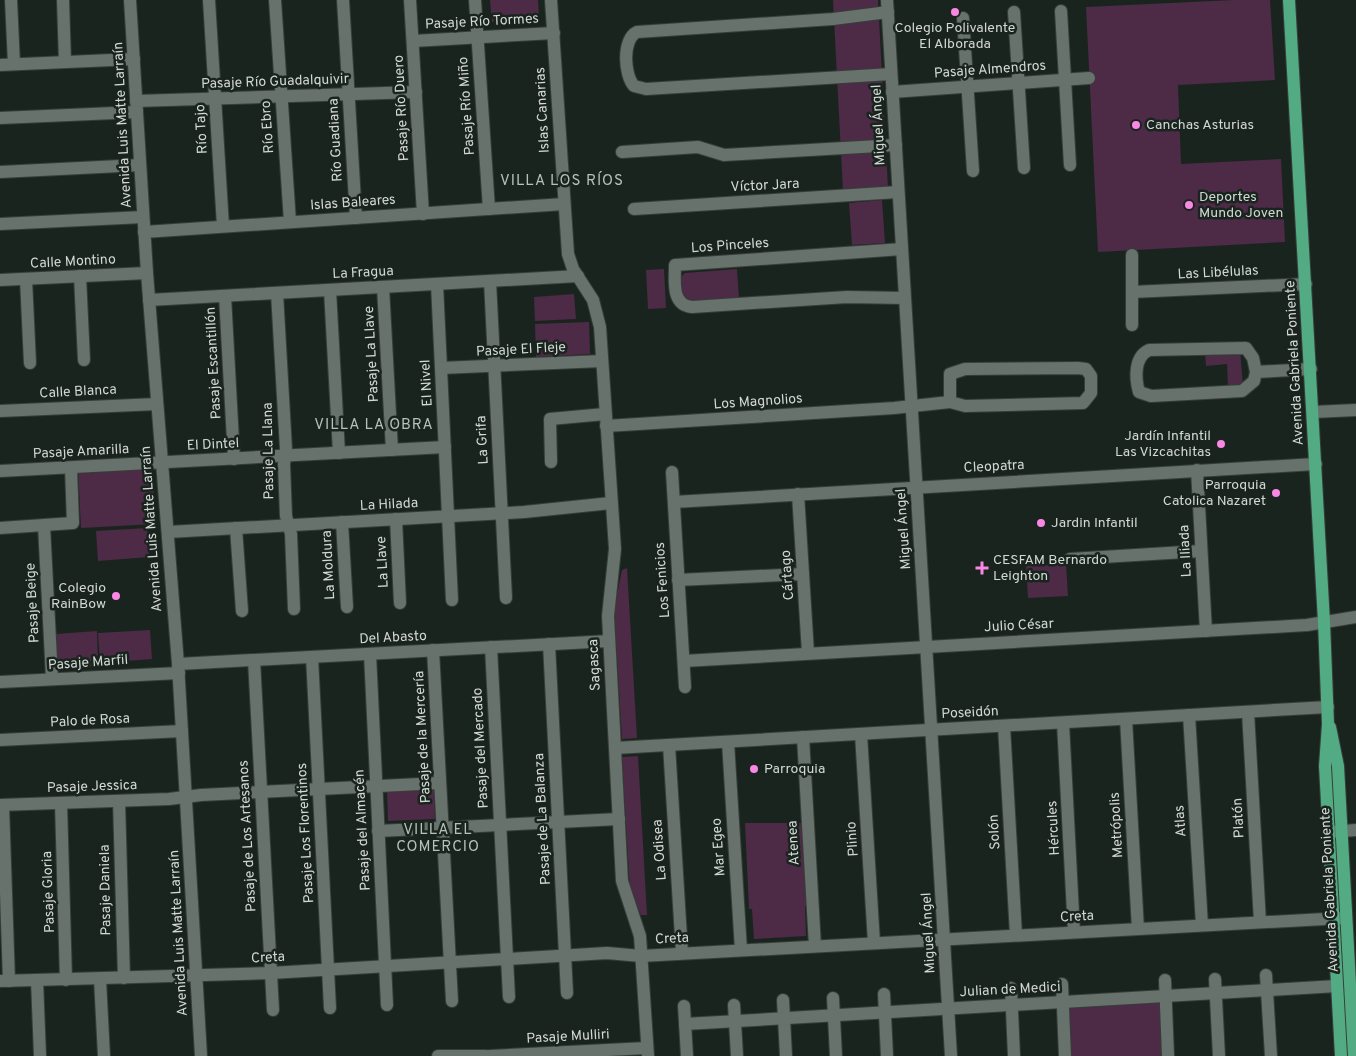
<svg xmlns="http://www.w3.org/2000/svg" width="1356" height="1056" font-family="Overpass,sans-serif">
  <style>
    .green { fill: #4d2a46 }
    .lines { fill: none; stroke-linecap: round; stroke-linejoin: round }
    .minor-casing { stroke: #363e39; stroke-width: 14 }
    .major-casing { stroke: #363e39; stroke-width: 14 }
    .minor { stroke: #66726b; stroke-width: 12 }
    .major { stroke: #52ab82; stroke-width: 12 }
    .poi-dot { fill: #fb87e5; stroke: #1a241e; stroke-width: 2 }
    .labels { text-anchor: middle; dominant-baseline: central; stroke-width: 5; stroke-linejoin: round; paint-order: stroke }
    .street-label { font-size: 14px; fill: #d2d8d4; stroke: #1a241e }
    .poi-label { font-size: 14px; fill: #d2d8d4; stroke: #1a241e; text-anchor: start }
    .neighbourhood-label { font-size: 15px; letter-spacing: 1px; fill: #b5c2ba; stroke: #1a241e }
  </style>
  <rect width="100%" height="100%" fill="#1a241e"/>
  <g class="green">
    <path d="M490,0H538L539,19L492,22Z"/>
    <path d="M833,0H878L888,188L843,191Z"/>
    <path d="M1234,0H1270L1275,80L1178,85L1181,164L1281,159L1285,242L1098,252L1086,7Z"/>
    <path d="M882,200L885,243L852,245L849,203Z"/>
    <path d="M664,269L666,308L648,309L646,270Z"/>
    <path d="M737,269L739,299L685,302L681,296L680,278L685,273Z"/>
    <path d="M574,294L576,319L535,321L534,297Z"/>
    <path d="M589,322L590,354L536,357L535,324Z"/>
    <path d="M1240,349L1243,386L1228,387L1227,364L1206,366L1205,352Z"/>
    <path d="M153,466L155,524L81,528L78,469Z"/>
    <path d="M147,528L149,557L98,561L96,531Z"/>
    <path d="M1066,564L1068,596L1028,598L1026,566Z"/>
    <path d="M627,568L637,738L622,739L614,609L622,570Z"/>
    <path d="M150,630L152,659L100,663L98,633Z"/>
    <path d="M97,631L98,666L58,668L56,634Z"/>
    <path d="M638,756L647,915H641L630,891L622,757Z"/>
    <path d="M434,789L435,819L388,821L387,791Z"/>
    <path d="M745,823H806L809,905L805,906L806,936L754,939L752,909H749Z"/>
    <path d="M1161,1002L1164,1056H1069L1066,1007Z"/>
  </g>
  <g class="lines">
    <g class="minor-casing">
      <g id="minor">
        <path d="M11,0L14,64"/>
        <path d="M63,0L65,62"/>
        <path d="M130,0L147,273L178,664L201,1056"/>
        <path d="M209,0L223,226"/>
        <path d="M275,0L290,222"/>
        <path d="M343,0L356,218"/>
        <path d="M410,0L423,214"/>
        <path d="M475,0L489,209"/>
        <path d="M551,0L568,254L573,269L593,300L600,327L615,549L608,616L622,881L640,936L648,1056"/>
        <path d="M887,0L951,1056"/>
        <path d="M1061,11L1070,165"/>
        <path d="M888,12L833,19L637,32C622,39 624,75 634,86L646,89L891,74"/>
        <path d="M1014,12L1024,168"/>
        <path d="M963,18L973,171"/>
        <path d="M413,41L554,33"/>
        <path d="M0,65L134,59"/>
        <path d="M892,92L1089,78"/>
        <path d="M136,101L416,92"/>
        <path d="M0,118L137,112"/>
        <path d="M622,152L698,147L724,155L896,145"/>
        <path d="M0,172L140,165"/>
        <path d="M634,209L898,192"/>
        <path d="M0,224L143,217"/>
        <path d="M144,232L564,204"/>
        <path d="M902,249L675,265C675,281 671,305 692,307L847,297L905,298"/>
        <path d="M1132,255V325"/>
        <path d="M80,276L84,360"/>
        <path d="M26,279L30,363"/>
        <path d="M0,280L147,273"/>
        <path d="M490,281L506,598"/>
        <path d="M437,284L452,600"/>
        <path d="M383,287L392,450"/>
        <path d="M330,290L339,453"/>
        <path d="M1132,292L1306,284"/>
        <path d="M277,293L286,449L284,464L286,516L291,534L294,609"/>
        <path d="M225,296L234,459"/>
        <path d="M149,300L578,276"/>
        <path d="M1246,348L1253,358L1256,372L1254,381L1242,391L1151,396L1139,392C1135,378 1134,357 1149,350Z"/>
        <path d="M441,368L602,361"/>
        <path d="M1078,368L1086,369L1091,376V393L1083,403L965,406L950,402V374L965,369Z"/>
        <path d="M1256,372L1311,369"/>
        <path d="M0,411L157,404"/>
        <path d="M1313,412L1356,410"/>
        <path d="M606,426L894,408L950,402"/>
        <path d="M551,462L550,419L605,414"/>
        <path d="M1197,470L1206,631"/>
        <path d="M0,471L445,447"/>
        <path d="M672,472L685,687"/>
        <path d="M798,494L808,653"/>
        <path d="M674,502L1316,464"/>
        <path d="M396,519L400,603"/>
        <path d="M342,522L347,607"/>
        <path d="M44,526L52,678"/>
        <path d="M0,528L73,523L71,468"/>
        <path d="M236,528L242,611"/>
        <path d="M168,532L524,512L611,503"/>
        <path d="M1070,559L1201,551"/>
        <path d="M678,580L803,574"/>
        <path d="M549,644L567,993"/>
        <path d="M491,647L509,997"/>
        <path d="M433,650L452,1001"/>
        <path d="M370,654L387,1005"/>
        <path d="M312,657L330,1008"/>
        <path d="M254,660L273,1010"/>
        <path d="M684,661L1307,625L1356,617"/>
        <path d="M178,664L609,641"/>
        <path d="M0,682L179,673"/>
        <path d="M1248,712L1260,922"/>
        <path d="M1189,715L1202,925"/>
        <path d="M1126,719L1138,929"/>
        <path d="M1063,723L1074,932"/>
        <path d="M1004,726L1016,935"/>
        <path d="M861,734L874,943"/>
        <path d="M803,737L815,946"/>
        <path d="M0,740L182,731"/>
        <path d="M728,742L741,950"/>
        <path d="M669,745L682,953"/>
        <path d="M615,748L1328,707"/>
        <path d="M119,801L124,978"/>
        <path d="M61,803L66,980"/>
        <path d="M0,805L169,799L201,795L440,783"/>
        <path d="M3,805L9,981"/>
        <path d="M378,831L619,819"/>
        <path d="M1331,832L1356,830"/>
        <path d="M1266,975L1271,1056"/>
        <path d="M100,979L104,1056"/>
        <path d="M1215,979L1219,1056"/>
        <path d="M37,980L40,1056"/>
        <path d="M1165,980L1168,1056"/>
        <path d="M0,981L271,973L607,953L641,956L1343,918"/>
        <path d="M1062,984L1065,1056"/>
        <path d="M1011,988L1014,1056"/>
        <path d="M884,994L887,1056"/>
        <path d="M833,998L836,1056"/>
        <path d="M783,1000L786,1056"/>
        <path d="M734,1005L737,1056"/>
        <path d="M684,1006L687,1056"/>
        <path d="M685,1024L1337,986"/>
        <path d="M438,1056H486"/>
        <path d="M490,1056L647,1048"/>
      </g>
    </g>
    <g class="major-casing">
      <g id="major">
        <path d="M1289,0L1324,622L1328,724L1325,766L1341,1056"/>
        <path d="M1330,727L1338,766L1354,1056"/>
      </g>
    </g>
    <use href="#minor" class="minor"/>
    <use href="#major" class="major"/>
  </g>
  <g class="poi-dot">
    <circle cx="955" cy="12" r="5"/>
    <circle cx="1136" cy="125" r="5"/>
    <circle cx="1189" cy="205" r="5"/>
    <circle cx="1221" cy="444" r="5"/>
    <circle cx="1276" cy="493" r="5"/>
    <circle cx="1041" cy="523" r="5"/>
    <path d="M979.5 560.5h5v5h5v5h-5v5h-5v-5h-5v-5h5z"/>
    <circle cx="116" cy="596" r="5"/>
    <circle cx="754" cy="769" r="5"/>
  </g>
  <g class="labels">
    <g class="street-label">
      <text transform="translate(482 22) rotate(-3)">Pasaje Río Tormes</text>
      <text transform="translate(990 70) rotate(-4)">Pasaje Almendros</text>
      <text transform="translate(275 82) rotate(-2)">Pasaje Río Guadalquivir</text>
      <text transform="translate(467 106) rotate(-94)">Pasaje Río Miño</text>
      <text transform="translate(402 108) rotate(-93)">Pasaje Río Duero</text>
      <text transform="translate(543 110) rotate(-93)">Islas Canarias</text>
      <text transform="translate(123 125) rotate(-93)">Avenida Luis Matte Larraín</text>
      <text transform="translate(879 125) rotate(-93)">Miguel Ángel</text>
      <text transform="translate(268 127) rotate(-94)">Río Ebro</text>
      <text transform="translate(202 129) rotate(-93)">Río Tajo</text>
      <text transform="translate(336 140) rotate(-93)">Río Guadiana</text>
      <text transform="translate(765 186) rotate(-3)">Víctor Jara</text>
      <text transform="translate(353 203) rotate(-4)">Islas Baleares</text>
      <text transform="translate(730 246) rotate(-4)">Los Pinceles</text>
      <text transform="translate(73 262) rotate(-3)">Calle Montino</text>
      <text transform="translate(363 273) rotate(-3)">La Fragua</text>
      <text transform="translate(1218 273) rotate(-3)">Las Libélulas</text>
      <text transform="translate(521 350) rotate(-3)">Pasaje El Fleje</text>
      <text transform="translate(372 354) rotate(-93)">Pasaje La Llave</text>
      <text transform="translate(214 363) rotate(-93)">Pasaje Escantillón</text>
      <text transform="translate(1295 363) rotate(-93)">Avenida Gabriela Poniente</text>
      <text transform="translate(427 383) rotate(-93)">El Nivel</text>
      <text transform="translate(78 392) rotate(-3)">Calle Blanca</text>
      <text transform="translate(758 402) rotate(-4)">Los Magnolios</text>
      <text transform="translate(483 440) rotate(-93)">La Grifa</text>
      <text transform="translate(213 445) rotate(-3)">El Dintel</text>
      <text transform="translate(269 451) rotate(-91)">Pasaje La Llana</text>
      <text transform="translate(81 452) rotate(-3)">Pasaje Amarilla</text>
      <text transform="translate(994 467) rotate(-3)">Cleopatra</text>
      <text transform="translate(389 505) rotate(-3)">La Hilada</text>
      <text transform="translate(152 529) rotate(-94)">Avenida Luis Matte Larraín</text>
      <text transform="translate(904 529) rotate(-94)">Miguel Ángel</text>
      <text transform="translate(1186 551) rotate(-93)">La Iliada</text>
      <text transform="translate(383 562) rotate(-93)">La Llave</text>
      <text transform="translate(329 565) rotate(-93)">La Moldura</text>
      <text transform="translate(788 575) rotate(-94)">Cártago</text>
      <text transform="translate(663 580) rotate(-94)">Los Fenicios</text>
      <text transform="translate(33 603) rotate(-93)">Pasaje Beige</text>
      <text transform="translate(1019 626) rotate(-3)">Julio César</text>
      <text transform="translate(393 638) rotate(-3)">Del Abasto</text>
      <text transform="translate(88 663) rotate(-4)">Pasaje Marfil</text>
      <text transform="translate(595 665) rotate(-93)">Sagasca</text>
      <text transform="translate(970 713) rotate(-3)">Poseidón</text>
      <text transform="translate(90 721) rotate(-3)">Palo de Rosa</text>
      <text transform="translate(423 737) rotate(-93)">Pasaje de la Mercería</text>
      <text transform="translate(481 748) rotate(-93)">Pasaje del Mercado</text>
      <text transform="translate(92 787) rotate(-2)">Pasaje Jessica</text>
      <text transform="translate(1239 818) rotate(-93)">Platón</text>
      <text transform="translate(543 819) rotate(-93)">Pasaje de La Balanza</text>
      <text transform="translate(1181 821) rotate(-94)">Atlas</text>
      <text transform="translate(1117 825) rotate(-93)">Metrópolis</text>
      <text transform="translate(1054 828) rotate(-93)">Hércules</text>
      <text transform="translate(363 830) rotate(-93)">Pasaje del Almacén</text>
      <text transform="translate(995 832) rotate(-93)">Solón</text>
      <text transform="translate(306 833) rotate(-93)">Pasaje Los Florentinos</text>
      <text transform="translate(248 836) rotate(-93)">Pasaje de Los Artesanos</text>
      <text transform="translate(853 839) rotate(-94)">Plinio</text>
      <text transform="translate(794 843) rotate(-93)">Atenea</text>
      <text transform="translate(719 847) rotate(-94)">Mar Egeo</text>
      <text transform="translate(660 850) rotate(-94)">La Odisea</text>
      <text transform="translate(106 890) rotate(-91)">Pasaje Daniela</text>
      <text transform="translate(1330 890) rotate(-93)">Avenida Gabriela Poniente</text>
      <text transform="translate(49 892) rotate(-92)">Pasaje Gloria</text>
      <text transform="translate(1077 917) rotate(-3)">Creta</text>
      <text transform="translate(179 933) rotate(-93)">Avenida Luis Matte Larraín</text>
      <text transform="translate(929 933) rotate(-93)">Miguel Ángel</text>
      <text transform="translate(672 939) rotate(-3)">Creta</text>
      <text transform="translate(268 958) rotate(-3)">Creta</text>
      <text transform="translate(1010 990) rotate(-3)">Julian de Medici</text>
      <text transform="translate(568 1037) rotate(-3)">Pasaje Mulliri</text>
    </g>
    <g class="poi-label">
      <text x="955" y="28" text-anchor="middle">Colegio Polivalente<tspan x="955" dy="16">El Alborada</tspan></text>
      <text x="1146" y="125">Canchas Asturias</text>
      <text x="1199" y="197">Deportes<tspan x="1199" dy="16">Mundo Joven</tspan></text>
      <text x="1211" y="436" text-anchor="end">Jardín Infantil<tspan x="1211" dy="16">Las Vizcachitas</tspan></text>
      <text x="1266" y="485" text-anchor="end">Parroquia<tspan x="1266" dy="16">Catolica Nazaret</tspan></text>
      <text x="1051" y="523">Jardin Infantil</text>
      <text x="993" y="560">CESFAM Bernardo<tspan x="993" dy="16">Leighton</tspan></text>
      <text x="106" y="588" text-anchor="end">Colegio<tspan x="106" dy="16">RainBow</tspan></text>
      <text x="764" y="769">Parroquia</text>
    </g>
    <g class="neighbourhood-label">
      <text x="562" y="181">VILLA LOS RÍOS</text>
      <text x="374" y="425">VILLA LA OBRA</text>
      <text x="438" y="830">VILLA EL<tspan x="438" dy="17">COMERCIO</tspan></text>
    </g>
  </g>
</svg>
